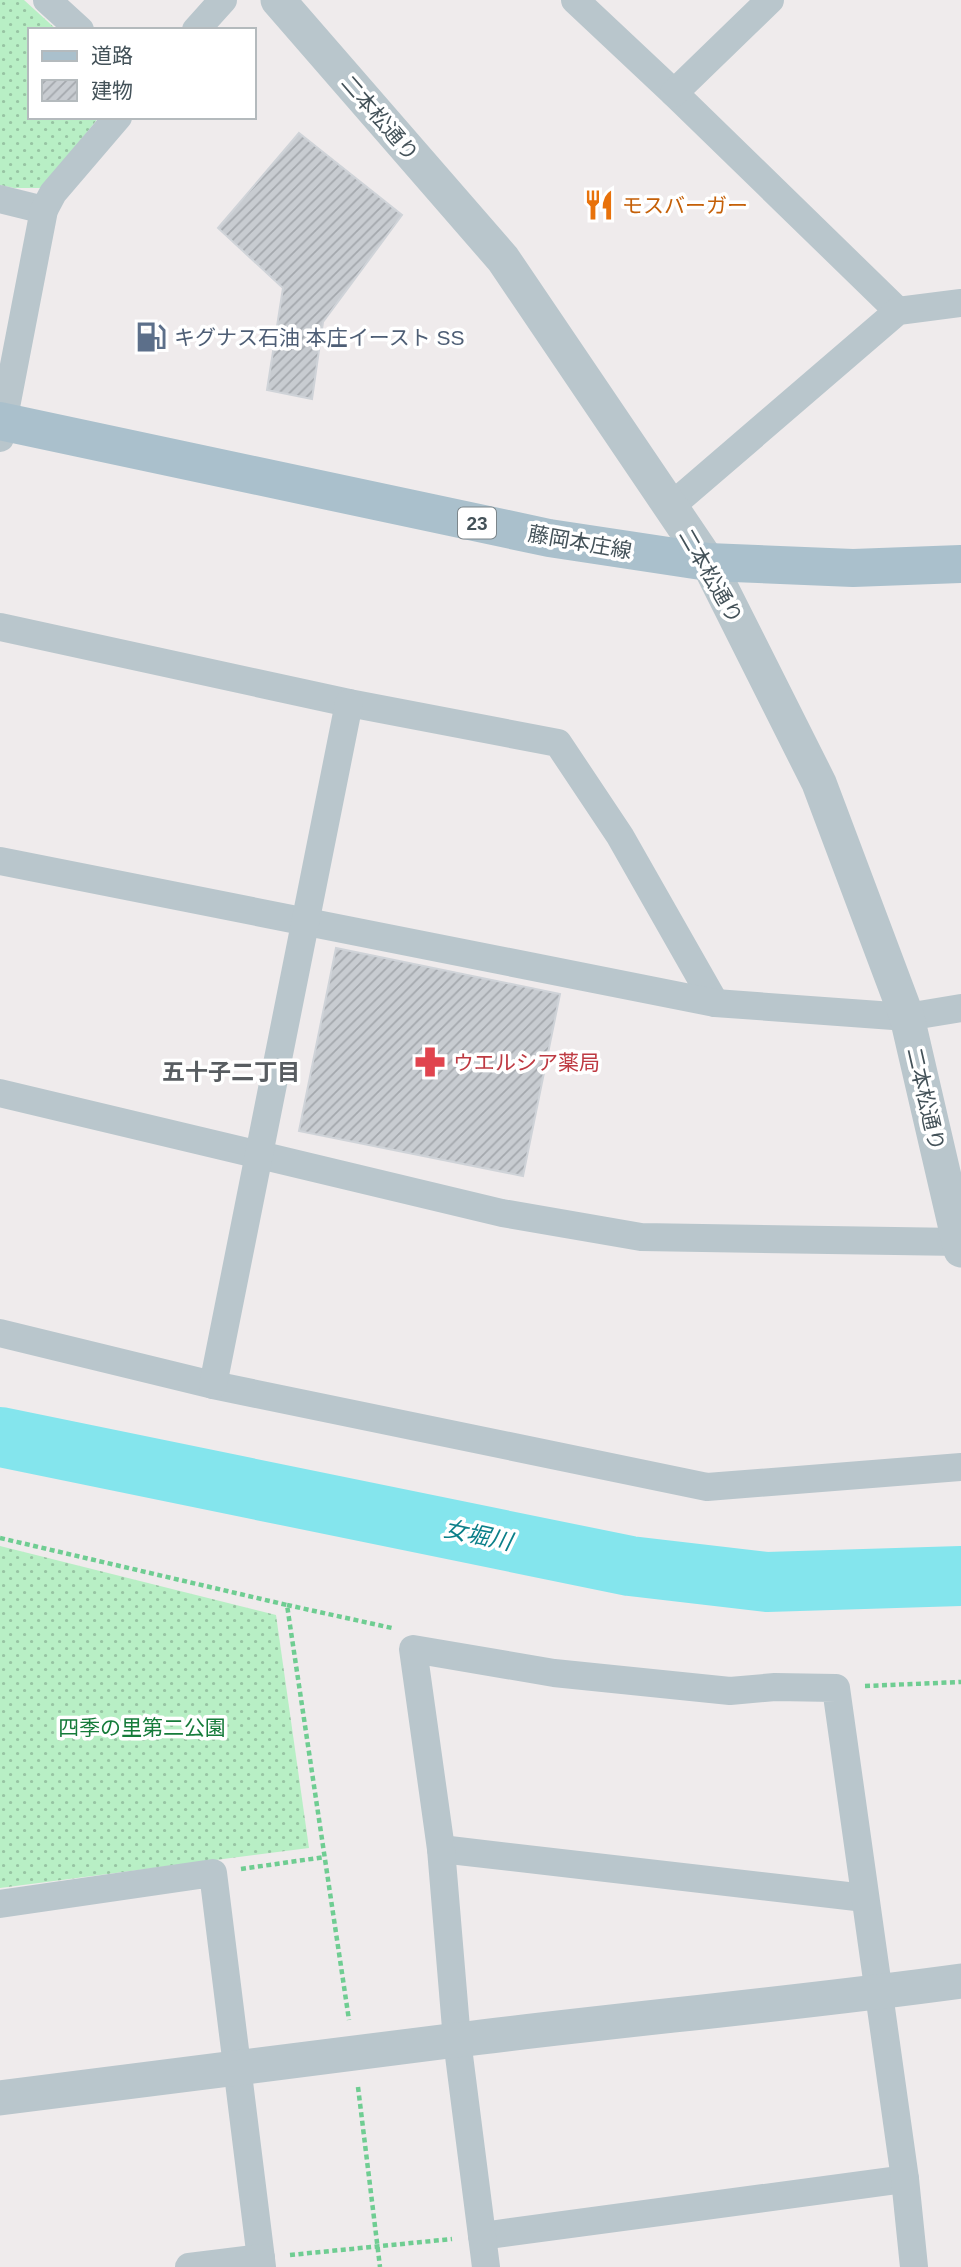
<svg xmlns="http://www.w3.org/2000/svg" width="961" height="2267" font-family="Helvetica,'Noto Sans JP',sans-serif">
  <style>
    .grass { fill: url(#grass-dots) }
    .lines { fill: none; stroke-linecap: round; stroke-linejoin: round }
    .river { stroke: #84e5ed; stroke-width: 60 }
    .building { fill: url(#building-hatch); stroke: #cfd3d8; stroke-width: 2 }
    .path { stroke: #6fcd92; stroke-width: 4.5; stroke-dasharray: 5 3.5; stroke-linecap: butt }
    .minor { stroke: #b9c6cc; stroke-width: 28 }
    .tertiary { stroke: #b9c6cc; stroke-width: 35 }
    .primary { stroke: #aac0cc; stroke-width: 38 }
    .labels { text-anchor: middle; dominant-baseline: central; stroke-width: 7; stroke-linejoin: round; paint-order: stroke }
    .shield { fill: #fff; stroke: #7c868b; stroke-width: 2 }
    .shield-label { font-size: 19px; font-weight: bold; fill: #445259 }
    .street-label { font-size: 21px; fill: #445259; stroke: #fff }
    .food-label { font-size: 21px; fill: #c56008; stroke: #fff; text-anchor: start }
    .service-label { font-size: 21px; fill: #4e5e75; stroke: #fff; text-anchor: start }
    .health-label { font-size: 21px; fill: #be3a42; stroke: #fff; text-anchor: start }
    .park-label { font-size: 21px; fill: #157b3a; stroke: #fff }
    .neighbourhood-label { font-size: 23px; font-weight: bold; fill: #585d61; stroke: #fff }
    .water-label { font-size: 23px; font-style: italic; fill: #0b7f89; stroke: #fff }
  </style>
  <defs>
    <pattern id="grass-dots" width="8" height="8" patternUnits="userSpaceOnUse" patternTransform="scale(1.75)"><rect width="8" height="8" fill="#b8efc5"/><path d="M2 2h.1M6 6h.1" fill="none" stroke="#97c4a3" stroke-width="1.8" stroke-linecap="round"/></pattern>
    <pattern id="building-hatch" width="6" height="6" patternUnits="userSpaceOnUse" patternTransform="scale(1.75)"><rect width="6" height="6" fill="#c8ccd1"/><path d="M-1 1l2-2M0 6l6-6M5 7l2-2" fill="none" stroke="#a4a8ad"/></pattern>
  </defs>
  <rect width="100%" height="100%" fill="#efebec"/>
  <g class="grass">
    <path d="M0,0H24L57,30H30V117H99L43,188H14L0,185Z"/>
    <path d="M0,1546L276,1615L309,1848L0,1888Z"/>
  </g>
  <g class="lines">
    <path class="river" d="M0,1437L630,1566L767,1582L961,1576"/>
  </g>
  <g class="building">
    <path d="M299,133L402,215L323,322L312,399L267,390L283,288L218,228Z"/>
    <path d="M336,948L560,994L523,1176L299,1131Z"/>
  </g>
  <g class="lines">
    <g class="path">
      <path d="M0,1538L287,1605L349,2020"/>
      <path d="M287,1605L392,1628"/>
      <path d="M865,1686L961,1682"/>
      <path d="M241,1869L325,1857"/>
      <path d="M358,2087L380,2267"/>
      <path d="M290,2255L452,2239"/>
    </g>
    <g class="minor">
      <path d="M47,0L80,30"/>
      <path d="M575,0L674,93L898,311"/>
      <path d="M196,30L223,0"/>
      <path d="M674,93L770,0"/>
      <path d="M0,199L44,210"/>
      <path d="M0,438L44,210L53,193L118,117"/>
      <path d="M670,507L898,311L961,303"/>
      <path d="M0,627L349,703L558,743L620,836L715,1003"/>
      <path d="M0,861L715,1003L907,1017L961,1008"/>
      <path d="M0,1093L502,1213L641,1237L961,1242"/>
      <path d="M0,1333L213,1385L707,1487L961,1467"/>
      <path d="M213,1385L349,703"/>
      <path d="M441,1849L865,1898"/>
      <path d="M0,1904L213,1873L262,2267"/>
      <path d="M482,2236L905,2179"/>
      <path d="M189,2267L261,2258"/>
      <path d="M486,2267L457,2040L441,1849L413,1649L554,1673L730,1691L775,1687L836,1688L905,2179L914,2267"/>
    </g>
    <g class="tertiary">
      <path d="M278,0L503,259L708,562L819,783L907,1017L961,1250"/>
      <path d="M0,2098C152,2080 304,2059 457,2040C625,2019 793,2004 961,1981"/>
    </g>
    <path class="primary" d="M0,421L549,538L708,562L853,568L961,564"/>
  </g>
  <defs>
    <g id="restaurant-bare" transform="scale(2.415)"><path d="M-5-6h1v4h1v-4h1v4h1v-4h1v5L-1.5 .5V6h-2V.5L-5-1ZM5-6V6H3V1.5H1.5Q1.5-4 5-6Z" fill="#e8710a" stroke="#fff" stroke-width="2.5" paint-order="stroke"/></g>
    <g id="fuel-bare" transform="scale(2.415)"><path d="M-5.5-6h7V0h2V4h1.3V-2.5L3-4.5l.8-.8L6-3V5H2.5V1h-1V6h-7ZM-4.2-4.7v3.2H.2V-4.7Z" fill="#5c6f8a" stroke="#fff" stroke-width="2.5" paint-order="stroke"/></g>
    <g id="pharmacy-bare" transform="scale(2.415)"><path d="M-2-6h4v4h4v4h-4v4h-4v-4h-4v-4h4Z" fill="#e0444e" stroke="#fff" stroke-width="2.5" paint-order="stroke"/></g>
  </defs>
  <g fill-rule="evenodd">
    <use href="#restaurant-bare" x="599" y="205"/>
    <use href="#fuel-bare" x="151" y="337"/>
    <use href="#pharmacy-bare" x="430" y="1062"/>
  </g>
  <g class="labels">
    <rect class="shield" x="458" y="507.5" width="38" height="31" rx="5"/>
    <g class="shield-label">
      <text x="477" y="523">23</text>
    </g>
    <g class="street-label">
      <text transform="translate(380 118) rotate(49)">二本松通り</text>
      <text transform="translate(580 542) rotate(10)">藤岡本庄線</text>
      <text transform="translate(711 576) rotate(60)">二本松通り</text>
      <text transform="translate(926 1099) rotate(77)">二本松通り</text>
    </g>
    <g class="food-label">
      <text x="622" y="205">モスバーガー</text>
    </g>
    <g class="service-label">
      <text x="174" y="337">キグナス石油 本庄イースト SS</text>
    </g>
    <g class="health-label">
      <text x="453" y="1062">ウエルシア薬局</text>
    </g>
    <g class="park-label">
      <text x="142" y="1727">四季の里第二公園</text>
    </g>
    <g class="neighbourhood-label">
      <text x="231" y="1072">五十子二丁目</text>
    </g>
    <g class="water-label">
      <text transform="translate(478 1535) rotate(12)">女堀川</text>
    </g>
  </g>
  <rect x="28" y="28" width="228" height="91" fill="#ffffff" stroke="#b4babd" stroke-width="2"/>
  <rect x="42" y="51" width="35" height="10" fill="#aac0cc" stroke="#b4babd" stroke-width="2"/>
  <text x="91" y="63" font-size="21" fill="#445259">道路</text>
  <rect x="42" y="80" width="35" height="21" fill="url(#building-hatch)" stroke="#b4babd" stroke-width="2"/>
  <text x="91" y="98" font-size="21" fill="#445259">建物</text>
</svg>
